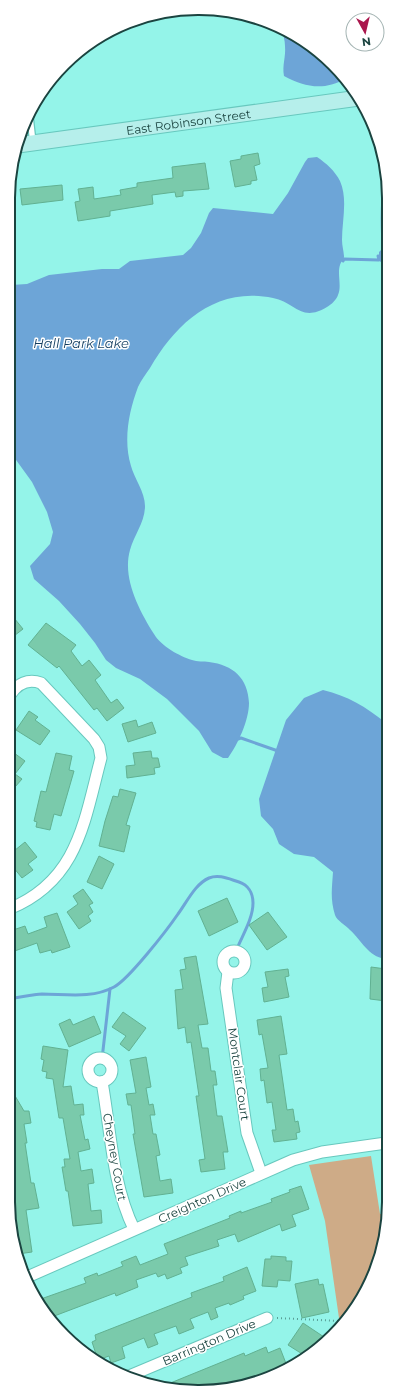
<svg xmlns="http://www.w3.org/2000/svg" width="397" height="1400" font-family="Montserrat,sans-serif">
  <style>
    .green { fill: #ceab87 }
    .water { fill: #6da5d7 }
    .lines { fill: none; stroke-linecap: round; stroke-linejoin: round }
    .stream { stroke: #6da5d7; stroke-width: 3 }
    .building { fill: #7acaab; stroke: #61b192 }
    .lane-casing { stroke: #68c8be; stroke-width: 8 }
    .street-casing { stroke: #68c8be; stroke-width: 13 }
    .secondary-casing { stroke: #68c8be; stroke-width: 17 }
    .path { stroke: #599e96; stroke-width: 2; stroke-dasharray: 1 3; stroke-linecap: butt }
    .lane { stroke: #fff; stroke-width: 5.5 }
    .street { stroke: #fff; stroke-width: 11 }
    .secondary { stroke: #b6efeb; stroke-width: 15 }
    .labels { text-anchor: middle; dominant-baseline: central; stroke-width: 3; stroke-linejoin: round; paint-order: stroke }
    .street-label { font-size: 12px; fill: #1b4440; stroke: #fff }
    .water-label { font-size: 13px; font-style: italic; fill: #123c5e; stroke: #fff }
    .rim { fill: none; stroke: #1b4440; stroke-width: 2 }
  </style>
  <rect width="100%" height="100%" fill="#94f4e9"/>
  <path class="green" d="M371,1156L380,1214H382L385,1238L357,1307L340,1325L325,1221L309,1165Z"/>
  <g class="water">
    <path d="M282,29L294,33L342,73L345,79C324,91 304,87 284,76C282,65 286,57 285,46C285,40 283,35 282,29Z"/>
    <path d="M317,157C326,163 335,171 340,181C348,199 342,221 342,240C342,246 344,252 344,257C343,263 342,259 340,265C337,274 342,286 338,295C337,299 331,305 327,307C301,323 295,302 273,298C216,286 176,323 150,368C146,374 141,380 138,387C129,411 123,440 131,466C134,478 145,492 145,506C145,522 134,535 130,550C122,578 139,610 154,634C161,646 179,656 192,660C197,662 204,661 209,662C233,665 248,678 249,703C249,720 238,744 228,758H223L212,752L199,731L167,699L140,679L116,668L106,660L95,643L80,624L59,601L34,579L30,566L50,544L53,532L47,512L32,482L11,453V285L27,284L49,275L102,269H119L130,261L183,255L191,248L201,233L209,213L213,208L273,214L288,193L305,162L308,158Z"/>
    <path d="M387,174V269L379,260V252L382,249C380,224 380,201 384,176Z"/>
    <path d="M323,690C348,696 366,707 386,723L385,959C368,956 362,941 350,930C346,925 337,921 335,915C330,899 332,888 333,872L314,857L294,854L279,844L273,829L261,816L259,799L286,720L304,698Z"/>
  </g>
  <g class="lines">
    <g class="stream">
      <path d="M343,261L344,259L379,260L378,256L382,257"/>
      <path d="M238,739L241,738L278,751"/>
      <path d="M9,999C20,997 30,995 42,994C65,994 92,999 114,987C129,979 167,930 178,914C187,902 195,884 209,878C219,874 229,879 239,882C248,885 253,893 253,903C253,919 242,936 236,951"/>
      <path d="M102,1059L110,989"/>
    </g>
  </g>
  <g class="building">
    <path d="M258,153L260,164L254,166L257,180L251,181V184L235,187L230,161L241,159V156Z"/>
    <path d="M205,163L209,189L183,191V196L176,197L175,192L152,195L153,204L110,211V216L78,221L75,202L80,201L78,189L93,187L94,199L121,195L120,190L137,187V183L173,178L172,167Z"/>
    <path d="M62,185L63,200L22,205L20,189Z"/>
    <path d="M10,613L23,629L10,639Z"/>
    <path d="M46,623L76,645L71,651L82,666L89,660L101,675L95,680L111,703L117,699L124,708L107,721L97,708L94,710L59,666L57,668L28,645Z"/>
    <path d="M29,711L38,717L35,720L50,731L40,745L16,730Z"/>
    <path d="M136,720L138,727L152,722L156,733L128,742L122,724Z"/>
    <path d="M10,750L25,761L15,774L22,779L15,787L9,783Z"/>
    <path d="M151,751L152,758H158L160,767L154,768L155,774L127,778L126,766L135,765L133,753Z"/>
    <path d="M56,753L72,756L69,770L74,771L61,816L54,814L50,830L36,827L37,822L34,821L41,791L46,792Z"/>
    <path d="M120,789L136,793L126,825L130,826L124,852L99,846L105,821L113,796L118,797Z"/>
    <path d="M25,842L37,857L28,864L33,870L22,878L9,862V855Z"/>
    <path d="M99,856L114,864L102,889L87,882Z"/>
    <path d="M83,889L93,903L89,905L93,912L88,916L91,921L79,929L67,912L78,904L73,896Z"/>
    <path d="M227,898L238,922L209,936L198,911Z"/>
    <path d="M268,912L287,937L267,950L249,925Z"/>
    <path d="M57,913L70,947L52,953L51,950L40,953L37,943L9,953V936L15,934L13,930L25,926L28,934L47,927L44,917Z"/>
    <path d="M196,956L208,1024L198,1025L202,1048H208L211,1071H215L217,1085H213L217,1116H222L228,1152H223L225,1169L201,1172L199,1160L205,1159L196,1096H199L191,1042L187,1043L185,1027L178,1029L175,990L183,989L180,970L186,969L184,958Z"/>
    <path d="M371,967L386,969V1001L370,999Z"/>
    <path d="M288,969L289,976L285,977L289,997L264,1002L262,988L268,987L265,972Z"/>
    <path d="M123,1012L146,1028L129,1051L120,1044L126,1036L112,1027Z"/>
    <path d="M94,1016L101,1033L69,1047L59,1024L70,1019L73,1025Z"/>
    <path d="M281,1016L287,1054L279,1055L287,1110L293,1109L295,1122L298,1121L300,1132L296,1133L297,1139L274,1142L272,1130H276L272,1102L267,1103L264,1080L261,1081L260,1069L268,1068L262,1034L259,1035L257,1020Z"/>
    <path d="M43,1046L68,1050L63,1087L71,1086L74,1105L83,1104L84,1115H80L85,1140L88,1139L90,1149L78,1152L81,1171L92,1169L94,1183L88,1184L91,1211L101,1210L102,1223L73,1226L68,1191H66L62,1167H65L64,1159H70L63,1118H59L53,1079L46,1078L47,1072L42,1071L44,1060L41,1059Z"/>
    <path d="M146,1057L151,1087L146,1088L149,1105L153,1104L155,1115H150L153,1134H156L160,1155L156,1156L160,1181L171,1179L173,1193L144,1197L133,1134H135L131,1105H128L126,1094L136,1093L130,1060Z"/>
    <path d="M8,1084L24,1111H29L31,1123L24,1124L27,1143H25L31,1183H34L39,1208L26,1210L32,1252L18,1254L9,1204L15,1203L11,1182L8,1183Z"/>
    <path d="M301,1186L309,1209L292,1215L296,1226L282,1231L280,1224L238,1242L235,1234L217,1240L219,1246L185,1257L188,1265L180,1268L182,1273L167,1279L165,1274L158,1277L156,1273L136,1280L138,1287L116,1296L115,1293L49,1318L38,1300L86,1283L84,1278L97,1273L98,1276L123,1266L121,1262L136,1256L140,1265L168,1254L164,1244L230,1218L229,1216L241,1211V1213L272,1202L271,1199L290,1192L289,1190Z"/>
    <path d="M271,1256L286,1257V1261H292L290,1281L278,1280L277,1287L262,1286L265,1259H271Z"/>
    <path d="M247,1267L256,1291L243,1296L244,1299L230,1305L229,1303L215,1308L218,1317L211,1320L208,1312L190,1319L194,1328L179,1334L176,1326L154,1334L158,1344L148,1348L144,1338L122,1347L125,1358L111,1363L109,1356L98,1360L92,1342L96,1340L95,1335L192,1297L191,1293L224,1281L223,1277Z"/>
    <path d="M318,1279L319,1285L323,1284L329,1312L302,1318L295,1284Z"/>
    <path d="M303,1323L327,1339L320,1347L318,1346L313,1353L307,1357L288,1345Z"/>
    <path d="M266,1347L268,1353L280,1348L287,1366L248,1385L245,1383L236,1387L186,1392L163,1386L244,1353L245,1356Z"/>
  </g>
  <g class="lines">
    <g class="lane-casing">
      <path id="lane" d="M30,117L33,143"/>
    </g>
    <g class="street-casing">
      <g id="street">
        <path d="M9,909C78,881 84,822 101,758L99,747L94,739L41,683C28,678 17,684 10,695"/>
        <circle cx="234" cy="962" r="11"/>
        <path d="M228,972L226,988L247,1133L261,1173"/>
        <circle cx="100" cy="1070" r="12"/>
        <path d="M102,1082C111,1132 112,1184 134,1229"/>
        <path d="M25,1278L293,1160L322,1152L386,1143"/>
        <path d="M129,1376L267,1318"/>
      </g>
    </g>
    <g class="secondary-casing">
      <g id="secondary">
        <path id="s1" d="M18,145L359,98"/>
      </g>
    </g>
    <path class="path" d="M277,1318L340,1321"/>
    <use href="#lane" class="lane"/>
    <use href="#street" class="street"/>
    <use href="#secondary" class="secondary"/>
  </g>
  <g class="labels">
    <g class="street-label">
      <text stroke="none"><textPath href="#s1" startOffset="172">East Robinson Street</textPath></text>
      <text transform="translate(239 1074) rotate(82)">Montclair Court</text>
      <text transform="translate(115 1157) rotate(80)">Cheyney Court</text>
      <text transform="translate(202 1200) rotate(-24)">Creighton Drive</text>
      <text transform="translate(209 1342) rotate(-23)">Barrington Drive</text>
    </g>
    <g class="water-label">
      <text x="81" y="343">Hall Park Lake</text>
    </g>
  </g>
  <path d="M0 0H397V1400H0ZM198 15H199A183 183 0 0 1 382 198V1202A183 183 0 0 1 199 1385H198A183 183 0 0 1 15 1202V198A183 183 0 0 1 198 15Z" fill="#fff" fill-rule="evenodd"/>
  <path class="rim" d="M198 15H199A183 183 0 0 1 382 198V1202A183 183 0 0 1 199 1385H198A183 183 0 0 1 15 1202V198A183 183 0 0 1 198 15Z"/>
  <g transform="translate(365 32) rotate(172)"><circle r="19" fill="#ffffff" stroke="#a4b4b3"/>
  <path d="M0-3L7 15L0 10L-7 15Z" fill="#aa174d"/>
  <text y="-6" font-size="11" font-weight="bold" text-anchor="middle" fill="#1b4440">N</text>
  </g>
</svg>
